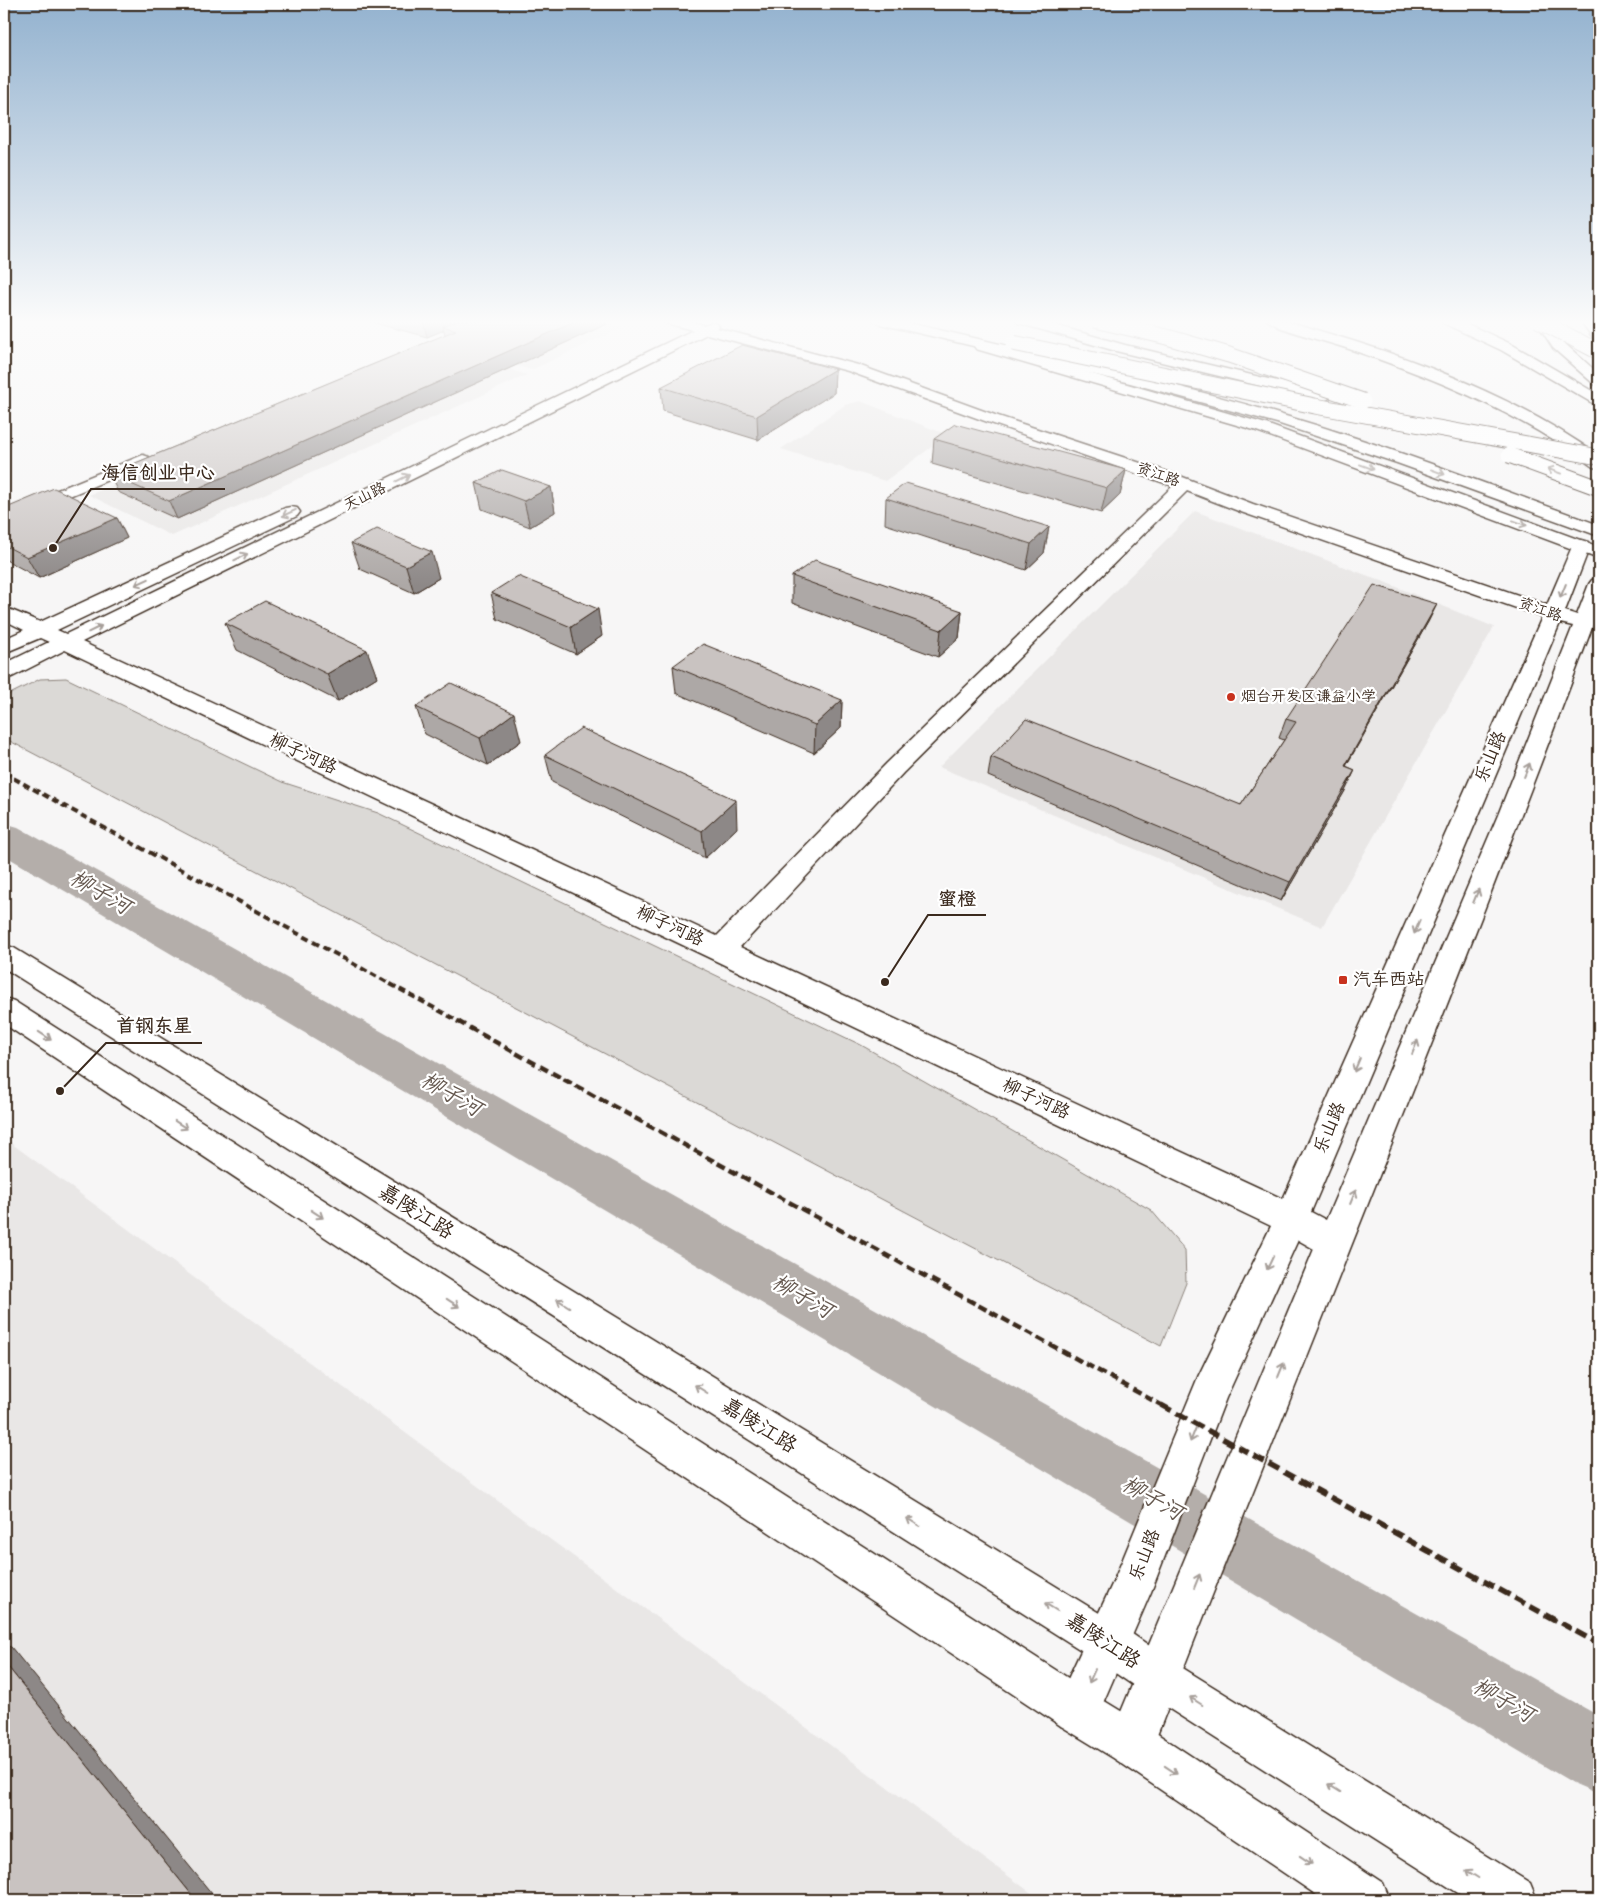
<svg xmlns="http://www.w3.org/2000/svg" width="1603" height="1904" font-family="Mynerve,'LXGW WenKai TC',sans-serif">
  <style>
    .built { fill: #e9e7e6 }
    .green { fill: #dbd9d6; stroke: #8b827a }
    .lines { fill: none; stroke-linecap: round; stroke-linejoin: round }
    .river { fill: #b4aeaa; fill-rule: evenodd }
    .minor-casing { stroke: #3b2a1e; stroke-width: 3 }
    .major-casing { stroke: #3b2a1e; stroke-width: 3 }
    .highway-casing { stroke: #3b2a1e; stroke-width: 3 }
    .minor { fill: #fff; fill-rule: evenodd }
    .major { fill: #fff; fill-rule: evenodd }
    .highway { fill: #fff; fill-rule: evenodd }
    .rail-far2 { stroke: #3b2a1e; stroke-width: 4; stroke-dasharray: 7 4; stroke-linecap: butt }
    .rail-far1 { stroke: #3b2a1e; stroke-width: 4.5; stroke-dasharray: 9 4.5; stroke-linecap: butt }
    .rail { stroke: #3b2a1e; stroke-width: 5.5; stroke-dasharray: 12 5.5; stroke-linecap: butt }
    .highway-bridge-casing { stroke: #3b2a1e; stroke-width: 17; stroke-linecap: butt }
    .highway-bridge { stroke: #fff; stroke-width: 15 }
    .wall { fill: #ada8a6; stroke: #3b2a1e }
    .shaded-wall { fill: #8d8887; stroke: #3b2a1e }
    .building { fill: #c9c3c1; stroke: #3b2a1e }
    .oneway { stroke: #a79f9a }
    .poi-dot { fill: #c8321e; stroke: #fff; stroke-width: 2 }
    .labels { text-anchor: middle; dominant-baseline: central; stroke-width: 4.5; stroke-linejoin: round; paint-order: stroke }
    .far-street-label { font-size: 15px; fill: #3b2a1e; stroke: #fff }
    .far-poi-label { font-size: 15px; fill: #3b2a1e; stroke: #fff; text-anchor: start }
    .street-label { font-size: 18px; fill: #3b2a1e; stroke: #fff }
    .poi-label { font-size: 18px; fill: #3b2a1e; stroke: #fff; text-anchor: start }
    .near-street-label { font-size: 21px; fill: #3b2a1e; stroke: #fff }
    .near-water-label { font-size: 22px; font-style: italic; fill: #65584f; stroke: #fff }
    .leader { fill: none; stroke: #3b2a1e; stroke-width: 2 }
    .callout-dot { fill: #3b2a1e; stroke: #fff; stroke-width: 2 }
    .callout-label { font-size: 19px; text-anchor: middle; font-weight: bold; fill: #3b2a1e; stroke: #fff; stroke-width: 4.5; stroke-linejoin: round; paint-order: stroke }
  </style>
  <rect width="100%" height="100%" fill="#f7f6f6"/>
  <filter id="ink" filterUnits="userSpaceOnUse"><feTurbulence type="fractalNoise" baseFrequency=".02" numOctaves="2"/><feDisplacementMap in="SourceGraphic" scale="10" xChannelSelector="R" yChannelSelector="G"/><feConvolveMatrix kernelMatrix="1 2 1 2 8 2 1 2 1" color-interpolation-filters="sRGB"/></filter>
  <g filter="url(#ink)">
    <g class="built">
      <path d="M599,320L624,327L531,370L455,347Z"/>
      <path d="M445,349L527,375L172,536L89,495Z"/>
      <path d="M860,401L948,435L885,481L781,449L845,405Z"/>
      <path d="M1195,511L1382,581L1494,627L1322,927L939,767Z"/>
      <path d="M4,1138L1041,1900H4Z"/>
    </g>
    <path class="green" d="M66,678L282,782L378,813L861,1045L1151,1210L1185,1250L1186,1283L1161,1346L4,738V697L40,679Z"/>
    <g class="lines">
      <path class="river" d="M4,823L18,827L1599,1716V1794L1573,1783L4,855Z"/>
      <g class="minor-casing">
        <g id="minor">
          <path d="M663,320H685L704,325L712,322L717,323L719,326L717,328L858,365L995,415L1180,476L1253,504L1547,605L1574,542L1581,540L1588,542L1590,546L1565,611L1577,615L1589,584L1592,580L1599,578V609C1457,990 1302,1364 1154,1743L1147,1759L1131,1766L1115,1759L1108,1743L1314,1249L1298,1240L1226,1398L1151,1592L1093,1726L1077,1732L1061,1726L1055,1710L1061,1694L1115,1578L1198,1377L1271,1226L65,650L12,677L4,678V664L49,642L40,638L4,653V639L24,630L4,620V607L40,622L285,508L291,507L297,508L300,512L297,516L57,630L66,634L693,330L665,323ZM707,334L848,371L985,421L1173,486L887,763L717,936L82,642ZM1187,491L1241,512L1542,617L1283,1199L740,947L903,773ZM1560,623L1573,626L1498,815L1326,1220L1311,1212Z"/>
          <path d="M1267,320C1289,319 1309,328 1330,334C1424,362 1519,399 1599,456V468L1593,467C1520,413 1437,379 1352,350C1328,342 1303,336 1279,327Z"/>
          <path d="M143,455L149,457L151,460L149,463L4,523V512Z"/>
        </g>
      </g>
      <g class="major-casing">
        <g id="major">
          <path d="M981,342L1266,424L1599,547V559L1254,430L976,349L974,346L976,343Z"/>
          <path d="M4,945L14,948L1122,1627L1173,1662L1530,1883L1537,1900H1469L1143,1692L1092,1657L4,968Z"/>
          <path d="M4,998L14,1001L1093,1694L1147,1727L1383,1883L1390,1900H1324L1115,1759L1061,1726L4,1024Z"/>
        </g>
      </g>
      <g class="highway-casing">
        <g id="highway">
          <path d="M873,320H896C1027,351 1160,378 1289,417C1394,448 1496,488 1599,525V536L1397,463L1277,423L1130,383L880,324Z"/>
          <path d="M1016,320H1037L1125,345L1328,393L1331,396L1328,399L1323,401L1116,351L1018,323Z"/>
          <path d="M1441,320H1459L1511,344L1599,395V405L1594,404L1501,350L1443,323Z"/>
          <path d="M1535,320H1549L1563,342L1599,374V385L1594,384L1553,348Z"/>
          <path d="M1580,320H1594L1599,327V340L1594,339Z"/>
        </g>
      </g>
      <use href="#minor" class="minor"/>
      <use href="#major" class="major"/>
      <use href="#highway" class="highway"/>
      <path class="rail-far2" d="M4,773L460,1022"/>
      <path class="rail-far1" d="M457,1021L1163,1406"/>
      <path class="rail" d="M1161,1405L1599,1644"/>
      <g class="highway-bridge-casing">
        <g id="highway-bridge">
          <path d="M1095,320L1167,337L1229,355L1363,401"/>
          <path d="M1538,320L1599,352"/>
          <path d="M1013,343L1315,406L1599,457"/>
          <path d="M1509,455L1599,488"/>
        </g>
      </g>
      <use href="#highway-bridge" class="highway-bridge"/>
    </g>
    <g class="wall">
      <path d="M363,320H606L607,324L177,519L118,492L109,474L445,335L444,330L427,337Z"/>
      <path d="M835,369L834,393L758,440L663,411L661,387Z"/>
      <path d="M934,439L1126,470L1120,495L1101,513L932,464Z"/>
      <path d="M476,483L551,487L555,512L530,527L482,509Z"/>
      <path d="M886,498L1049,527L1044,553L1026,570L885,524Z"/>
      <path d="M4,509L117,518L127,538L39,578L4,559Z"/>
      <path d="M351,543L439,578L414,593L360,569Z"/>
      <path d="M792,576L962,611L959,638L938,657L792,603Z"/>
      <path d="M491,593L602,636L576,654L497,619Z"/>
      <path d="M1437,604L1428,622L1346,766L1355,770L1346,789L1281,901L988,776L991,757L1241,805L1284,740L1279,738L1286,719Z"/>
      <path d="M225,623L377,677L338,701L237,650Z"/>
      <path d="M673,666L842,700L841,728L814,753L676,693Z"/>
      <path d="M416,707L521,741L488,765L425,734Z"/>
      <path d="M545,755L737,828L705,858L552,782Z"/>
    </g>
    <g class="shaded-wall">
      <path d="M426,320H468L443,326L444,330L427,337L423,321Z"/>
      <path d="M579,320H606L607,324L177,519L169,501Z"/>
      <path d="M835,369L834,393L758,440L757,416Z"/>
      <path d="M1126,470L1120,495L1101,513L1107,488Z"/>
      <path d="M551,487L555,512L530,527L524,501Z"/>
      <path d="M117,518L127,538L39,578L27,557Z"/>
      <path d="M1049,527L1044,553L1026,570L1031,544Z"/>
      <path d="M432,552L439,578L414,593L406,566Z"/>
      <path d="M1437,604L1428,622L1335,785L1345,766Z"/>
      <path d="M598,609L602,636L576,654L571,627Z"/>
      <path d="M962,611L959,638L938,657L941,630Z"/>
      <path d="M367,650L377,677L338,701L327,674Z"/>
      <path d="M842,700L841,728L814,753L815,725Z"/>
      <path d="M514,713L521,741L488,765L480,738Z"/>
      <path d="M1355,770L1346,789L1281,901L1290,882Z"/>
      <path d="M736,800L737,828L705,858L702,831Z"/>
      <path d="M4,1645L11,1647L217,1900H196L4,1662Z"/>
    </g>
    <g class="building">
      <path d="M459,320H579L169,501L109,474L456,330L443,326Z"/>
      <path d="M742,345L835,369L757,416L661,387Z"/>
      <path d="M955,424L1126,470L1107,488L934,439Z"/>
      <path d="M502,470L551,487L524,501L476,483Z"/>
      <path d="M906,483L1049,527L1031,544L886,498Z"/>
      <path d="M54,488L117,518L27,557L4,545V509Z"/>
      <path d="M377,529L432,552L406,566L351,543Z"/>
      <path d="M815,560L962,611L941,630L792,576Z"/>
      <path d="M518,576L598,609L571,627L491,593Z"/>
      <path d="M1374,585L1437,604L1345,766L1355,770L1290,882L991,757L1026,719L1241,805L1296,722L1286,719Z"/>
      <path d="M265,601L367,650L327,674L225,623Z"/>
      <path d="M703,644L842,700L815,725L673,666Z"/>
      <path d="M451,683L514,713L480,738L416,707Z"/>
      <path d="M581,728L736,800L702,831L545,755Z"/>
      <path d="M4,1662L196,1900H4Z"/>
    </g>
    <defs><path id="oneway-shaft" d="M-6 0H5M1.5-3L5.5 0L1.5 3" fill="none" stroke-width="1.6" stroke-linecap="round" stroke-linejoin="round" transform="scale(1.25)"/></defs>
    <g class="oneway">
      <use href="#oneway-shaft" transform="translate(1367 467) rotate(20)"/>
      <use href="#oneway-shaft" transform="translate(1554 471) rotate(-160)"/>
      <use href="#oneway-shaft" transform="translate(1438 472) rotate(20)"/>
      <use href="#oneway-shaft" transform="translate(403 478) rotate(-26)"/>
      <use href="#oneway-shaft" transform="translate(289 513) rotate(155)"/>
      <use href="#oneway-shaft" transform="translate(1520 523) rotate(20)"/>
      <use href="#oneway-shaft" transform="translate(241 557) rotate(-26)"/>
      <use href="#oneway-shaft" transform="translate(142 582) rotate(155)"/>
      <use href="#oneway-shaft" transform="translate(1563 591) rotate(112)"/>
      <use href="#oneway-shaft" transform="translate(95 629) rotate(-26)"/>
      <use href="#oneway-shaft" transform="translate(1527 770) rotate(-68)"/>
      <use href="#oneway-shaft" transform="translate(1476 896) rotate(-68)"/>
      <use href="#oneway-shaft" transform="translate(1417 927) rotate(113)"/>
      <use href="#oneway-shaft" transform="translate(45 1036) rotate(33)"/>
      <use href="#oneway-shaft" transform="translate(1415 1047) rotate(-68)"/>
      <use href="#oneway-shaft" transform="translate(1357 1065) rotate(113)"/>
      <use href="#oneway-shaft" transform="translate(181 1125) rotate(33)"/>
      <use href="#oneway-shaft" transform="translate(1353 1197) rotate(-68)"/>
      <use href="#oneway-shaft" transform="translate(317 1214) rotate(33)"/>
      <use href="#oneway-shaft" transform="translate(1270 1263) rotate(115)"/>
      <use href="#oneway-shaft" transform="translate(453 1303) rotate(33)"/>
      <use href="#oneway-shaft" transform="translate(563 1303) rotate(-148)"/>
      <use href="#oneway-shaft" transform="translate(1281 1370) rotate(-68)"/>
      <use href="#oneway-shaft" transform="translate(701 1389) rotate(-148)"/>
      <use href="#oneway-shaft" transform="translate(1193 1435) rotate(112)"/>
      <use href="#oneway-shaft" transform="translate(913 1522) rotate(-148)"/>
      <use href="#oneway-shaft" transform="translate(1197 1581) rotate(-68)"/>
      <use href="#oneway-shaft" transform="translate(1051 1607) rotate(-148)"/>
      <use href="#oneway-shaft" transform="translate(1092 1676) rotate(114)"/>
      <use href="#oneway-shaft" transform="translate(1196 1701) rotate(-148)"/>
      <use href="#oneway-shaft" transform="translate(1171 1770) rotate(34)"/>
      <use href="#oneway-shaft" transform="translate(1334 1788) rotate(-148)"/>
      <use href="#oneway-shaft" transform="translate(1306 1860) rotate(34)"/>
      <use href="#oneway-shaft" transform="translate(1472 1874) rotate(-148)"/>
    </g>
  </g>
  <linearGradient id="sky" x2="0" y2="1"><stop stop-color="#93b2cf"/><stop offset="0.55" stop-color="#fbfbfb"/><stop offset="1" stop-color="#fbfbfb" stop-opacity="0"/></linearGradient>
  <rect width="1603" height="586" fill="url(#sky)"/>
  <g class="poi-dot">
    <circle cx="1231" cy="697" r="5"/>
    <rect x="1338" y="975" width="10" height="10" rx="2.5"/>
  </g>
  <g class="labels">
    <g class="far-street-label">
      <text transform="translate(1158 475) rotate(19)">资江路</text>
      <text transform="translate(365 497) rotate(-26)">天山路</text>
      <text transform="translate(1540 610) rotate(19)">资江路</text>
    </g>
    <g class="far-poi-label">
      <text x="1241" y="697">烟台开发区谦益小学</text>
    </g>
    <g class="street-label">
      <text transform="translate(303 754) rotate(25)">柳子河路</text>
      <text transform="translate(1491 757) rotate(-67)">乐山路</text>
      <text transform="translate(670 926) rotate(25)">柳子河路</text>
      <text transform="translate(1036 1099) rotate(25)">柳子河路</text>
      <text transform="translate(1330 1128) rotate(-67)">乐山路</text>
      <text transform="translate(1145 1555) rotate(-68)">乐山路</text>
    </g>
    <g class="poi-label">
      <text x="1353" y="980">汽车西站</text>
    </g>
    <g class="near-street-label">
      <text transform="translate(416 1212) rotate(32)">嘉陵江路</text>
      <text transform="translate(759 1426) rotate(32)">嘉陵江路</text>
      <text transform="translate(1103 1641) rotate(33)">嘉陵江路</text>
    </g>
    <g class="near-water-label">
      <text transform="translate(100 893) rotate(30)">柳子河</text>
      <text transform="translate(451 1095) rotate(30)">柳子河</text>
      <text transform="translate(802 1297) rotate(30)">柳子河</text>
      <text transform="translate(1152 1499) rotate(30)">柳子河</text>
      <text transform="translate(1503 1701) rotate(30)">柳子河</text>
    </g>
  </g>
  <path class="leader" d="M53 548L91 489H225M885 982L928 915H986M60 1091L106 1043H202"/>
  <g class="callout-dot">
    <circle cx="53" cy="548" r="5"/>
    <circle cx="885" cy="982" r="5"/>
    <circle cx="60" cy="1091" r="5"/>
  </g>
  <g class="callout-label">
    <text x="158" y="479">海信创业中心</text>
    <text x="957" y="905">蜜橙</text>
    <text x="154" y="1032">首钢东星</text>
  </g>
  <rect width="1603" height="1904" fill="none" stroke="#fff" stroke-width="20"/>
  <rect x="10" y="10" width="1583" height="1884" fill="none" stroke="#3b2a1e" stroke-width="2" filter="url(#ink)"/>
</svg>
